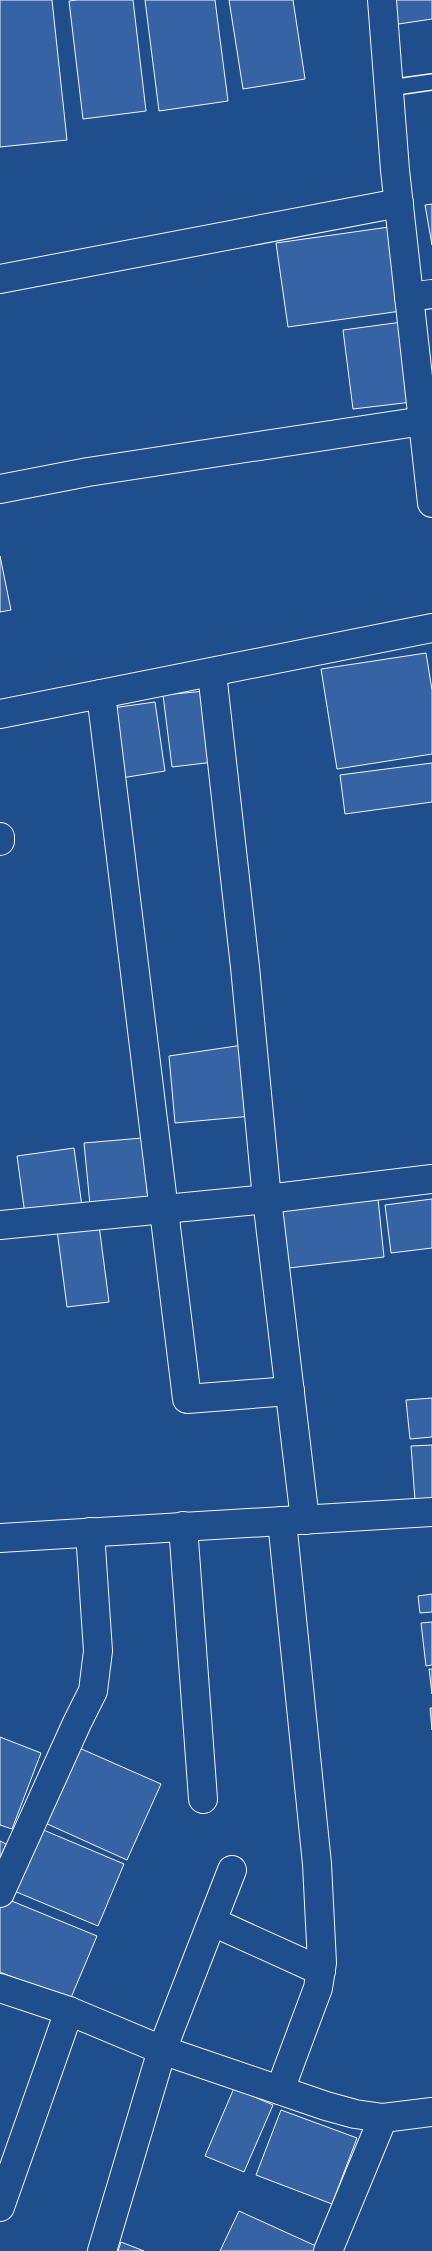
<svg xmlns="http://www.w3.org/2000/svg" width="432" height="2251" font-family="'IBM Plex Sans',sans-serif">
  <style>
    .building { fill: #3563a3; stroke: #f2f6ff }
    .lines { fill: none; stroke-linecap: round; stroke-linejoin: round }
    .service-casing { stroke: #f2f6ff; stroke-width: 18 }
    .minor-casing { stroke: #f2f6ff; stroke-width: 30 }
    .service { stroke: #1f4e8c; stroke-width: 15 }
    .minor { stroke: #1f4e8c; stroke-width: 28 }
  </style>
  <rect width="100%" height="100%" fill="#1f4e8c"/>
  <g class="building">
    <path d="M0,0H52L67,140L0,147Z"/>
    <path d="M77,0H133L146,111L83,119L69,1Z"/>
    <path d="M145,0H215L228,101L159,111Z"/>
    <path d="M229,0H293L305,79L243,89Z"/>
    <path d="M388,0H432V19L392,25Z"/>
    <path d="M432,204V245L425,205Z"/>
    <path d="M389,227L401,311L288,327L276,243Z"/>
    <path d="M402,322L412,402L353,409L343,330Z"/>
    <path d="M0,556L11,610L0,612Z"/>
    <path d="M426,653L432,690V754L337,769L321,669Z"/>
    <path d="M205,691L214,762L172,767L163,695Z"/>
    <path d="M155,702L165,771L115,779L105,709Z"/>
    <path d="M432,763V802L345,814L340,775Z"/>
    <path d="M243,1045L252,1116L175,1123L169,1056Z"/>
    <path d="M142,1138L148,1200L90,1205L84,1143Z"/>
    <path d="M74,1148L83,1214L26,1222L17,1156Z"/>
    <path d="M378,1199L384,1257L280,1269L273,1211Z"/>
    <path d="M432,1199V1248L391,1253L385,1205Z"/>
    <path d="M99,1225L109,1302L67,1307L57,1230Z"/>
    <path d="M432,1398V1437L410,1439L406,1400Z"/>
    <path d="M432,1445V1499L415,1500L411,1446Z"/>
    <path d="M432,1594V1612L420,1613L418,1596Z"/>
    <path d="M432,1622V1665L426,1666L421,1623Z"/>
    <path d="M429,1669H432V1694Z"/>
    <path d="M430,1708H432V1730Z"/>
    <path d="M0,1737L41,1753L12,1829L0,1825Z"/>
    <path d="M77,1747L161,1784L127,1860L43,1822Z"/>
    <path d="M34,1826L124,1864L98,1926L7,1888Z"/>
    <path d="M0,1841L6,1844L0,1858Z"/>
    <path d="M2,1897L97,1936L70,2000L0,1972V1902Z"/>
    <path d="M234,2088L273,2105L244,2172L205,2156Z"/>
    <path d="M281,2110L357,2138L332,2204L256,2175Z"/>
    <path d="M239,2211L316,2246L314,2251H220Z"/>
    <path d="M121,2242L144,2251H118Z"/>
  </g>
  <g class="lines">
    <g class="service-casing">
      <path id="service" d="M389,88L432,82"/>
    </g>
    <g class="minor-casing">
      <g id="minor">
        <path d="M382,0L395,170L432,503"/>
        <path d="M0,279L399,203"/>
        <path d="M409,297L432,294"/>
        <path d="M0,489L88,472L423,421"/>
        <path d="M212,673L245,967L267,1199L305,1520"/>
        <path d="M101,694L187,1399L290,1391"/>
        <path d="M0,714L432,628"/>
        <path d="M0,837V841"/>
        <path d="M0,1225L267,1199L432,1179"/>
        <path d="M183,1526L203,1799"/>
        <path d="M0,1538L432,1512"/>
        <path d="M0,1893L77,1723L93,1691L98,1651L90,1532"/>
        <path d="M213,1922L321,1971"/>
        <path d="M0,1988L69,2011L162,2050L326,2106L355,2114L383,2118L432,2112"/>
        <path d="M280,2090L318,1988L322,1963L317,1864L282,1521"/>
        <path d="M0,2207L69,2011"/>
        <path d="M102,2251L162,2050L232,1870"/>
        <path d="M328,2251L383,2118"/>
      </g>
    </g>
    <use href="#service" class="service"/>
    <use href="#minor" class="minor"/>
  </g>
</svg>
